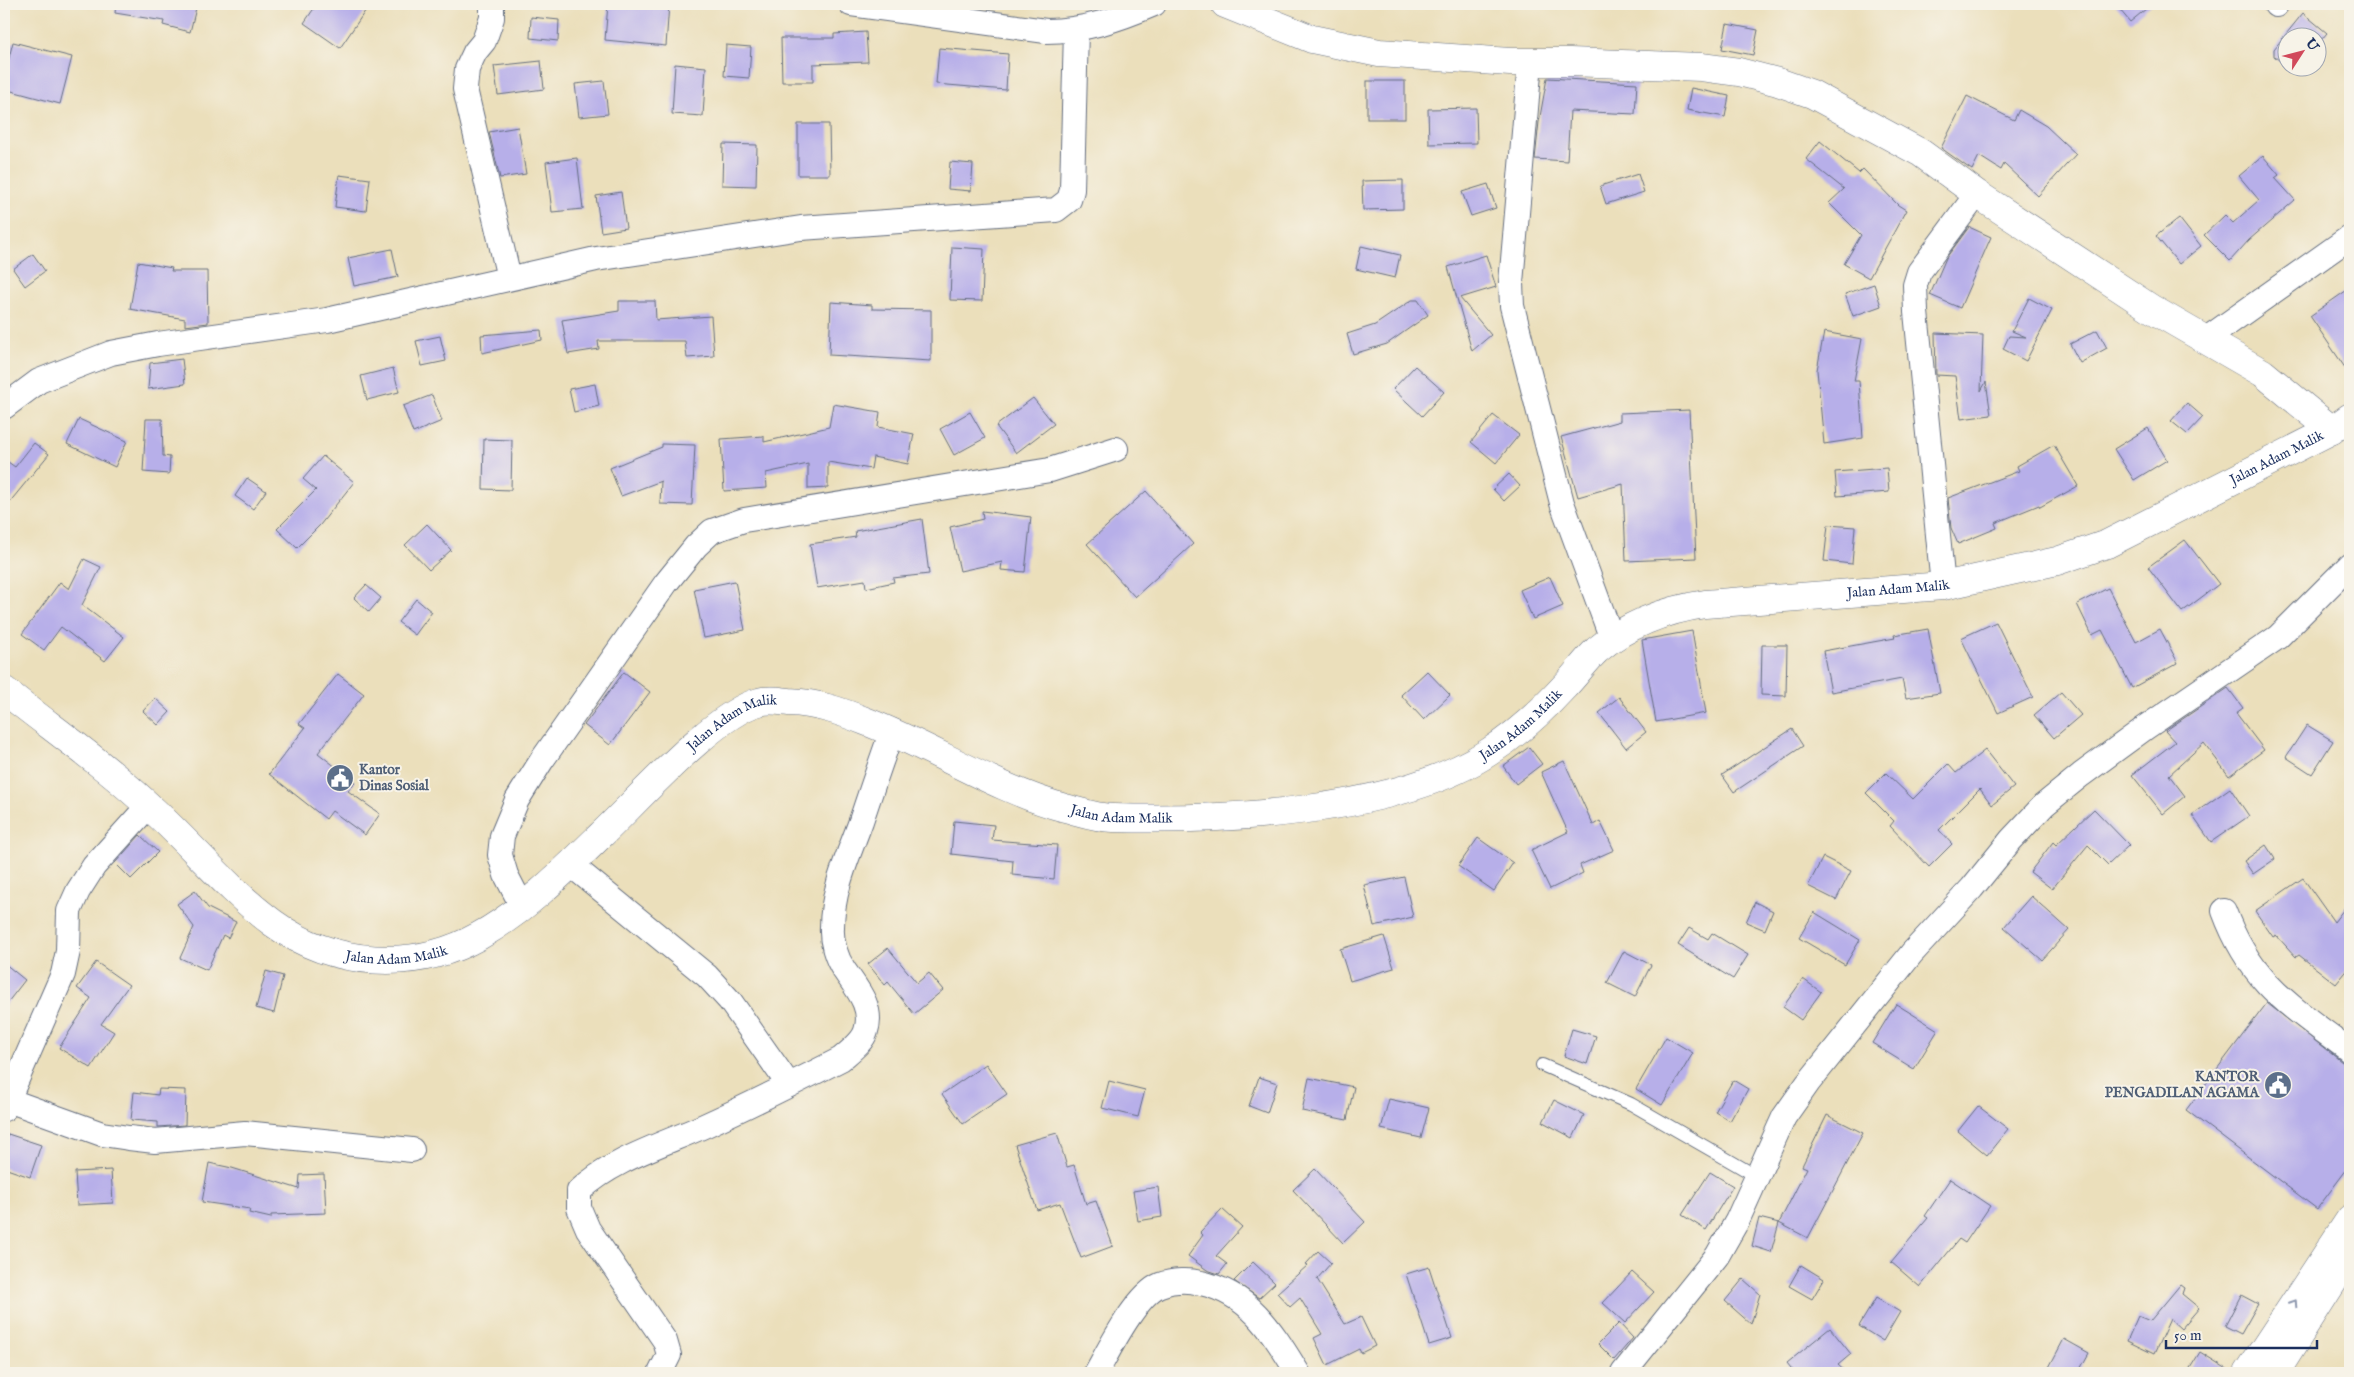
<svg xmlns="http://www.w3.org/2000/svg" width="2354" height="1377" font-family="'IM FELL English',serif">
  <style>
    .building { fill: #b7afe9 }
    .lines { fill: none; stroke-linecap: round; stroke-linejoin: round }
    .lane-casing { stroke: #646d7f; stroke-width: 14 }
    .street-casing { stroke: #646d7f; stroke-width: 26 }
    .secondary-casing { stroke: #646d7f; stroke-width: 29 }
    .highway-casing { stroke: #646d7f; stroke-width: 29 }
    .lane { stroke: #fff; stroke-width: 12 }
    .street { stroke: #fff; stroke-width: 24 }
    .secondary { stroke: #fff; stroke-width: 28 }
    .highway { stroke: #fff; stroke-width: 28 }
    .oneway { stroke: #8d97ae }
    .labels { text-anchor: middle; dominant-baseline: central; stroke-width: 4; stroke-linejoin: round; paint-order: stroke }
    .street-label { font-size: 14px; fill: #1b2f5e; stroke: #f7f3e8 }
    .service-label { font-size: 14px; font-weight: bold; fill: #4e5e75; stroke: #f7f3e8; text-anchor: start }
  </style>
  <rect width="100%" height="100%" fill="#f7f3e8"/>
  <filter id="ink" filterUnits="userSpaceOnUse"><feTurbulence type="fractalNoise" baseFrequency=".02" numOctaves="2"/><feDisplacementMap in="SourceGraphic" scale="10" xChannelSelector="R" yChannelSelector="G"/><feConvolveMatrix kernelMatrix="1 2 1 2 8 2 1 2 1" color-interpolation-filters="sRGB"/></filter>
  <filter id="wash" filterUnits="userSpaceOnUse"><feTurbulence type="fractalNoise" baseFrequency=".0096" numOctaves="4" result="noise"/><feDisplacementMap in="SourceGraphic" scale="20" xChannelSelector="R" yChannelSelector="G"/><feGaussianBlur stdDeviation="1.12" result="paint"/><feColorMatrix in="noise" values="0 0 0 0 0 0 0 0 0 0 0 0 0 0 0 0 0 1.4 0 .05"/><feComposite in="paint" operator="in"/></filter>
  <g filter="url(#wash)">
    <rect width="100%" height="100%" fill="#ebdfbb"/>
    <g id="blocks">
      <g class="building">
        <path d="M116,4H197L190,32L163,25L164,21L115,13Z"/>
        <path d="M317,4H370L340,48L304,23Z"/>
        <path d="M608,4H669L666,46L605,40Z"/>
        <path d="M2115,4H2152L2130,22Z"/>
        <path d="M2303,13L2327,33L2316,46V38H2286V66L2274,56V49Z"/>
        <path d="M531,17L559,20L558,41L530,38Z"/>
        <path d="M1727,24L1758,30L1753,55L1722,49Z"/>
        <path d="M866,32L868,62L813,64V82H782L781,38H834V34Z"/>
        <path d="M13,42L72,57L60,104L4,89V77Z"/>
        <path d="M726,45L751,47L749,78L724,76Z"/>
        <path d="M939,48L1008,54L1006,90L936,84Z"/>
        <path d="M541,61L544,89L498,95L494,66Z"/>
        <path d="M675,64L706,67L703,116L672,114Z"/>
        <path d="M1547,78L1637,83L1635,114L1570,111L1567,161L1535,159L1539,122Z"/>
        <path d="M604,81L608,114L579,117L575,84Z"/>
        <rect x="1367" y="81" width="38" height="38"/>
        <path d="M1691,88L1729,96L1725,117L1687,110Z"/>
        <path d="M1967,96L2014,120L2019,110L2046,126L2076,154L2038,196L2004,164L2001,170L1979,156L1972,170L1966,166L1941,148Z"/>
        <path d="M1476,108L1477,143L1429,144L1428,109Z"/>
        <path d="M798,124H829L830,175H798Z"/>
        <path d="M518,127L526,174L500,178L489,132Z"/>
        <path d="M1820,141L1859,173L1863,169L1898,205L1906,210L1869,278L1844,264L1861,235L1829,203L1844,189L1806,159Z"/>
        <path d="M723,144L757,145L756,186L722,185Z"/>
        <path d="M2263,156L2279,175L2275,178L2295,200L2249,240L2230,261L2204,235L2225,215L2233,223L2259,200L2239,176Z"/>
        <path d="M577,158L583,209L552,212L546,162Z"/>
        <path d="M950,162L973,164L971,191L948,189Z"/>
        <path d="M1638,174L1644,192L1606,204L1600,186Z"/>
        <path d="M339,175L370,179L366,211L335,207Z"/>
        <path d="M1403,180V209L1363,210L1362,181Z"/>
        <path d="M1488,184L1496,208L1471,216L1462,192Z"/>
        <path d="M621,192L626,228L601,232L596,196Z"/>
        <path d="M2179,218L2201,246L2179,264L2156,236Z"/>
        <path d="M1969,227L1991,237L1960,308L1930,295L1946,258Z"/>
        <path d="M1361,246L1400,255L1395,278L1356,269Z"/>
        <path d="M952,247L984,249L982,301L950,300Z"/>
        <path d="M392,249L398,277L354,286L348,258Z"/>
        <path d="M33,254L45,271L25,286L13,269Z"/>
        <path d="M1486,255L1496,287L1460,298L1491,335L1472,351L1448,267Z"/>
        <path d="M138,262L172,268L171,271H207L208,323L185,326V319L130,309Z"/>
        <path d="M1874,284L1881,306L1853,316L1845,294Z"/>
        <path d="M2350,288V375L2310,316Z"/>
        <path d="M2029,298L2052,310L2026,361L2003,349L2009,336L2026,337L2012,331Z"/>
        <path d="M1412,300H1418L1428,315L1387,344L1353,354L1347,334L1375,325Z"/>
        <path d="M619,301H655L656,320L711,316L714,356L687,358L685,341H598L599,349L568,354L562,320L619,311Z"/>
        <path d="M831,302L872,305V309L931,310V361L829,355Z"/>
        <path d="M541,330L542,340L482,353L481,335Z"/>
        <path d="M2097,330L2107,348L2080,363L2070,344Z"/>
        <path d="M1824,332L1862,339L1854,381H1859L1863,438L1824,444L1817,370Z"/>
        <path d="M1935,333L1983,335L1981,391L1986,382L1991,415L1961,419L1955,376L1936,375Z"/>
        <path d="M440,336L446,361L422,366L416,341Z"/>
        <path d="M182,359L185,384L148,389L150,363Z"/>
        <path d="M1415,366L1444,392L1422,416L1393,389Z"/>
        <path d="M393,368L399,392L367,400L361,376Z"/>
        <path d="M595,384L599,406L574,412L569,389Z"/>
        <path d="M432,395L442,421L413,433L403,406Z"/>
        <path d="M1033,398L1054,424L1016,453L996,426Z"/>
        <path d="M2187,403L2203,417L2187,434L2171,421Z"/>
        <path d="M833,404L880,412L878,427L914,434L908,464L873,457L871,469L828,462V488L808,489V464L766,473L767,488L724,491L721,439L764,436V442L829,427Z"/>
        <path d="M1689,410L1696,558L1626,561L1623,484L1578,497L1561,437L1620,421V413Z"/>
        <path d="M970,412L985,438L954,455L940,429Z"/>
        <path d="M1493,415L1519,435L1496,463L1471,442Z"/>
        <path d="M79,419L127,441L115,467L67,444Z"/>
        <path d="M146,419H162L163,456L170,457L169,474L143,472Z"/>
        <path d="M2148,428L2167,460L2134,480L2114,449Z"/>
        <path d="M484,439L512,440L511,490L483,489Z"/>
        <path d="M34,443L49,454L4,509V459L15,467Z"/>
        <path d="M662,444L695,445L692,505L660,504L661,481L621,496L610,468L662,447Z"/>
        <path d="M2054,445L2078,486L2040,507L2039,505L1995,523L1997,528L1958,544L1951,528L1948,498L2019,471L2017,466Z"/>
        <path d="M323,456L354,482L320,525L297,548L277,529L316,490L303,479Z"/>
        <path d="M1887,468L1889,492L1837,496L1835,472Z"/>
        <path d="M1509,474L1520,486L1504,501L1493,489Z"/>
        <path d="M247,478L266,491L253,509L235,496Z"/>
        <path d="M1146,491L1193,544L1135,597L1087,544Z"/>
        <path d="M982,511L1031,517L1025,572L1001,570L1002,562L960,571L950,527L983,519Z"/>
        <path d="M922,519L929,574L893,578L894,582L866,588L865,580L817,588L810,544L856,537L855,531Z"/>
        <path d="M427,524L451,550L429,570L405,545Z"/>
        <path d="M1828,525L1855,527L1852,564L1824,561Z"/>
        <path d="M2185,540L2219,584L2182,612L2148,567Z"/>
        <path d="M84,559L101,567L82,605L124,637L105,661L61,627L44,650L22,634L60,582L69,589Z"/>
        <path d="M1550,577L1563,606L1533,619L1520,590Z"/>
        <path d="M735,581L745,630L704,638L694,589Z"/>
        <path d="M366,585L381,598L369,612L354,598Z"/>
        <path d="M2108,588L2136,642L2160,629L2178,663L2132,688L2102,630L2092,635L2077,604Z"/>
        <path d="M416,599L432,612L415,635L398,622Z"/>
        <path d="M1996,622L2033,697L1998,713L1961,638Z"/>
        <path d="M1928,629L1940,693L1906,698L1902,679L1831,692L1823,651L1895,638L1894,635Z"/>
        <path d="M1692,631L1706,713L1656,722L1642,640Z"/>
        <path d="M1762,645H1787L1786,696L1761,695Z"/>
        <path d="M1427,671L1450,695L1424,720L1401,695Z"/>
        <path d="M624,672L650,692L610,745L584,725Z"/>
        <path d="M338,674L364,694L318,753L355,782L348,791L380,814L365,835L332,811L326,819L269,774L305,728L299,724Z"/>
        <path d="M2228,688L2243,708L2236,713L2264,750L2229,776L2204,743L2169,775L2185,796L2163,814L2132,775L2175,742L2165,731Z"/>
        <path d="M2061,692L2081,715L2054,738L2034,715Z"/>
        <path d="M1619,697L1646,732L1626,748L1599,713Z"/>
        <path d="M155,698L170,712L158,725L143,711Z"/>
        <path d="M2307,725L2333,741L2312,774L2286,757Z"/>
        <path d="M1792,729L1803,746L1734,792L1722,775Z"/>
        <path d="M1529,747L1542,764L1516,784L1503,766Z"/>
        <path d="M1985,750L2014,787L1992,805L1980,789L1939,830L1952,844L1929,867L1890,826L1894,821L1866,793L1886,773L1913,799L1948,764L1956,773Z"/>
        <path d="M1564,761L1593,825L1600,821L1614,850L1580,865L1583,873L1550,889L1531,850L1568,832L1541,772Z"/>
        <path d="M2230,788L2249,816L2211,842L2192,815Z"/>
        <path d="M2094,809L2129,845L2108,865L2088,845L2052,889L2030,872L2053,842L2056,845Z"/>
        <path d="M954,821L994,825L992,840L1057,845L1054,879L1012,875L1013,861L951,854Z"/>
        <path d="M140,835L158,852L131,879L115,863Z"/>
        <path d="M1478,838L1513,863L1494,891L1458,866Z"/>
        <path d="M2266,845L2275,859L2253,874L2244,861Z"/>
        <path d="M1823,857L1851,871L1836,900L1808,886Z"/>
        <path d="M1404,877L1413,917L1374,926L1364,885Z"/>
        <path d="M2303,878L2334,922L2350,901V967L2336,984L2299,955L2296,957L2276,935L2273,937L2255,911Z"/>
        <path d="M195,891L208,908L236,922L228,938L223,935L207,970L180,958L194,927L177,904Z"/>
        <path d="M2031,896L2069,930L2042,960L2004,927Z"/>
        <path d="M1755,902L1773,911L1765,930L1746,922Z"/>
        <path d="M1814,912L1860,940L1845,965L1799,938Z"/>
        <path d="M1689,928L1708,939L1712,933L1748,955L1733,979L1678,945Z"/>
        <path d="M1384,936L1394,968L1350,981L1340,949Z"/>
        <path d="M888,948L917,983L929,973L943,990L914,1014L888,982L885,985L868,964Z"/>
        <path d="M1624,951L1651,965L1635,997L1607,983Z"/>
        <path d="M96,962L129,985L101,1024L114,1032L91,1068L59,1048L91,998L77,988Z"/>
        <path d="M4,963L25,980L4,1007Z"/>
        <path d="M266,971L283,976L274,1013L256,1008Z"/>
        <path d="M1803,979L1821,992L1801,1020L1783,1007Z"/>
        <path d="M2267,1003L2342,1062L2350,1064V1165L2317,1209L2186,1110Z"/>
        <path d="M1896,1004L1938,1030L1914,1069L1872,1043Z"/>
        <path d="M1572,1029L1596,1036L1587,1064L1564,1056Z"/>
        <path d="M1666,1037L1693,1053L1662,1105L1636,1089Z"/>
        <path d="M986,1064L1007,1094L963,1124L942,1094Z"/>
        <path d="M1259,1077L1277,1083L1267,1113L1249,1106Z"/>
        <path d="M1309,1078L1354,1087L1347,1120L1302,1111Z"/>
        <path d="M1733,1080L1748,1089L1730,1121L1715,1112Z"/>
        <path d="M1109,1081L1145,1090L1138,1117L1102,1108Z"/>
        <path d="M159,1089L186,1090L185,1125L158,1127V1122L131,1120L134,1092L158,1095Z"/>
        <path d="M1389,1099L1429,1108L1421,1138L1381,1129Z"/>
        <path d="M1554,1100L1584,1115L1573,1138L1543,1122Z"/>
        <path d="M1978,1106L2008,1129L1987,1155L1958,1131Z"/>
        <path d="M1827,1115L1863,1133L1808,1238L1779,1223L1807,1168L1802,1166Z"/>
        <path d="M1057,1133L1067,1167L1074,1165L1086,1204L1096,1201L1113,1246L1081,1258L1060,1203L1037,1210L1015,1145Z"/>
        <path d="M8,1134L41,1145L30,1177L4,1168V1148Z"/>
        <path d="M209,1163L232,1168L299,1189L300,1175L324,1174L326,1213L271,1215V1218L249,1213L250,1209L202,1202Z"/>
        <path d="M1315,1169L1365,1222L1343,1243L1293,1190Z"/>
        <path d="M111,1170L113,1203L77,1205L75,1172Z"/>
        <path d="M1710,1172L1733,1186L1706,1230L1682,1215Z"/>
        <path d="M1950,1179L1990,1206L1965,1243L1959,1239L1920,1287L1891,1262L1928,1218L1925,1216Z"/>
        <path d="M1158,1187L1162,1217L1138,1221L1133,1191Z"/>
        <path d="M1222,1209L1242,1227L1216,1256L1227,1264L1219,1274L1207,1270L1188,1256L1203,1235L1200,1232Z"/>
        <path d="M1759,1218L1779,1223L1771,1252L1752,1246Z"/>
        <path d="M1318,1251L1331,1263L1317,1279L1345,1324L1361,1317L1375,1346L1361,1353L1359,1349L1327,1365L1314,1338L1322,1334L1300,1298L1290,1307L1277,1293L1308,1265L1306,1264Z"/>
        <path d="M1253,1262L1275,1283L1259,1298L1234,1281Z"/>
        <path d="M1801,1265L1824,1279L1812,1299L1789,1286Z"/>
        <path d="M1429,1267L1452,1338L1429,1345L1406,1274Z"/>
        <path d="M1632,1272L1654,1292L1625,1323L1603,1303Z"/>
        <path d="M1743,1279L1760,1294L1751,1324L1725,1301Z"/>
        <path d="M2180,1285L2184,1288L2182,1294L2199,1308L2181,1329L2170,1319L2154,1354L2127,1341L2138,1316L2150,1321Z"/>
        <path d="M2241,1295L2258,1304L2241,1334L2225,1326Z"/>
        <path d="M1876,1298L1900,1312L1883,1341L1859,1326Z"/>
        <path d="M1619,1323L1633,1338L1614,1360L1598,1344Z"/>
        <path d="M1830,1328L1851,1354L1838,1365L1847,1373H1795L1787,1363Z"/>
        <path d="M2064,1339L2089,1353L2078,1373H2046Z"/>
        <path d="M2200,1352L2232,1372L2233,1373H2187Z"/>
      </g>
    </g>
  </g>
  <g filter="url(#ink)">
    <use href="#blocks" fill-opacity="0" stroke="#646d7f" stroke-width="1"/>
    <g class="lines">
      <g class="lane-casing">
        <path id="lane" d="M1542,1065L1631,1104L1758,1177"/>
      </g>
      <g class="street-casing">
        <g id="street">
          <path d="M492,4V18L484,41L475,52L467,69L465,89L509,278"/>
          <path d="M851,4L1046,31C1084,31 1119,19 1154,4"/>
          <path d="M2276,4V5"/>
          <path d="M1530,62L1511,283L1512,306L1562,503L1612,639"/>
          <path d="M2205,340L2350,237"/>
          <path d="M4,407L39,381L111,353L158,344L327,320L596,259L801,228L1056,210L1069,200L1072,190L1076,29"/>
          <path d="M1943,586L1916,312L1915,285L1919,272L1977,194"/>
          <path d="M570,864L707,976L730,1001L789,1085"/>
          <path d="M522,906L506,875L500,855L502,836L517,800L542,760L666,583L696,546L712,531L744,520L1050,470L1116,449"/>
          <path d="M2224,911C2251,984 2291,1006 2350,1051"/>
          <path d="M4,1101L8,1100L102,1134L129,1138L155,1141L245,1133L412,1150"/>
          <path d="M4,1109L63,974L68,951L69,911L78,891L94,866L149,805"/>
          <path d="M660,1373L669,1355L665,1341L588,1229L579,1208V1191C613,1159 662,1145 704,1126C750,1105 796,1082 841,1059C850,1051 863,1042 866,1031C874,1007 856,988 844,970C836,958 831,941 832,927C832,890 849,854 861,821C871,791 881,761 892,731"/>
          <path d="M1096,1373C1109,1350 1136,1295 1160,1285C1173,1280 1189,1280 1201,1283C1251,1294 1273,1333 1298,1373"/>
          <path d="M1623,1373L1717,1256L1737,1221L1784,1117L1808,1083L1912,953L1972,888L2011,840L2044,805L2081,775L2145,728L2278,637L2350,565"/>
        </g>
      </g>
      <g class="secondary-casing">
        <g id="secondary">
          <path d="M1225,4L1312,39L1379,53L1510,62H1570L1701,67L1739,72L1778,82L1812,94L1921,153L1977,194L2152,309L2263,373L2332,430"/>
          <path d="M2248,1373L2350,1219"/>
          <path d="M2275,1373L2350,1255"/>
        </g>
      </g>
      <g class="highway-casing">
        <g id="highway">
          <path id="s1" d="M4,690C53,729 105,765 151,808C192,845 228,890 273,923C333,967 415,972 479,936C524,911 564,871 601,835C636,802 716,712 759,702C768,699 780,701 789,702C817,703 840,711 865,721C933,747 995,789 1065,808C1081,812 1097,818 1113,818C1222,821 1397,813 1489,752C1517,734 1542,711 1564,687C1576,675 1585,661 1597,650C1628,624 1666,610 1705,604L1943,586L2057,561L2107,544L2332,430L2350,417"/>
        </g>
      </g>
      <use href="#lane" class="lane"/>
      <use href="#street" class="street"/>
      <use href="#secondary" class="secondary"/>
      <use href="#highway" class="highway"/>
    </g>
    <defs><path id="oneway-chevron" d="M-2-3.5L2.5 0L-2 3.5" fill="none" stroke-width="1.6" stroke-linecap="round" stroke-linejoin="round" transform="scale(1.25)"/></defs>
    <use class="oneway" href="#oneway-chevron" transform="translate(2294 1303) rotate(-57)"/>
  </g>
  <defs>
    <g id="civic-disc" transform="scale(1.4375)"><circle r="9.5" fill="#5c6f8a" stroke="#f7f3e8"/><path d="M-.6-6.5H3V-4.5H.6V-3L4-1V1h2V6H-6V1h2V-1L-.6-3ZM-1.2 2.5V6h2.4V2.5Z" fill="#fff"/></g>
  </defs>
  <g fill-rule="evenodd">
    <use href="#civic-disc" x="340" y="778"/>
    <use href="#civic-disc" x="2278" y="1085"/>
  </g>
  <g class="labels">
    <g class="street-label">
      <text stroke="none"><textPath href="#s1" startOffset="2571">Jalan Adam Malik</textPath></text>
      <text stroke="none"><textPath href="#s1" startOffset="2166">Jalan Adam Malik</textPath></text>
      <text stroke="none"><textPath href="#s1" startOffset="1746">Jalan Adam Malik</textPath></text>
      <text stroke="none"><textPath href="#s1" startOffset="908">Jalan Adam Malik</textPath></text>
      <text stroke="none"><textPath href="#s1" startOffset="1326">Jalan Adam Malik</textPath></text>
      <text stroke="none"><textPath href="#s1" startOffset="488">Jalan Adam Malik</textPath></text>
    </g>
    <g class="service-label">
      <text x="359" y="770">Kantor<tspan x="359" dy="16">Dinas Sosial</tspan></text>
      <text x="2259" y="1077" text-anchor="end">KANTOR<tspan x="2259" dy="16">PENGADILAN AGAMA</tspan></text>
    </g>
  </g>
  <rect width="2354" height="1377" fill="none" stroke="#f7f3e8" stroke-width="20"/>
  <g transform="translate(2302 52) rotate(54)"><circle r="24" fill="#f7f3e8" stroke="#9fa5b1"/>
  <path d="M0-4L9 19L0 12L-9 19Z" fill="#d1495b"/>
  <text y="-8" font-size="14" font-weight="bold" text-anchor="middle" fill="#1b2f5e">U</text>
  </g>
  <path d="M2166 1340v8h151v-8" fill="none" stroke="#1b2f5e" stroke-width="2.5"/>
  <text x="2174" y="1340" font-size="15" fill="#1b2f5e" stroke="#f7f3e8" stroke-width="4" paint-order="stroke">50 m</text>
</svg>
